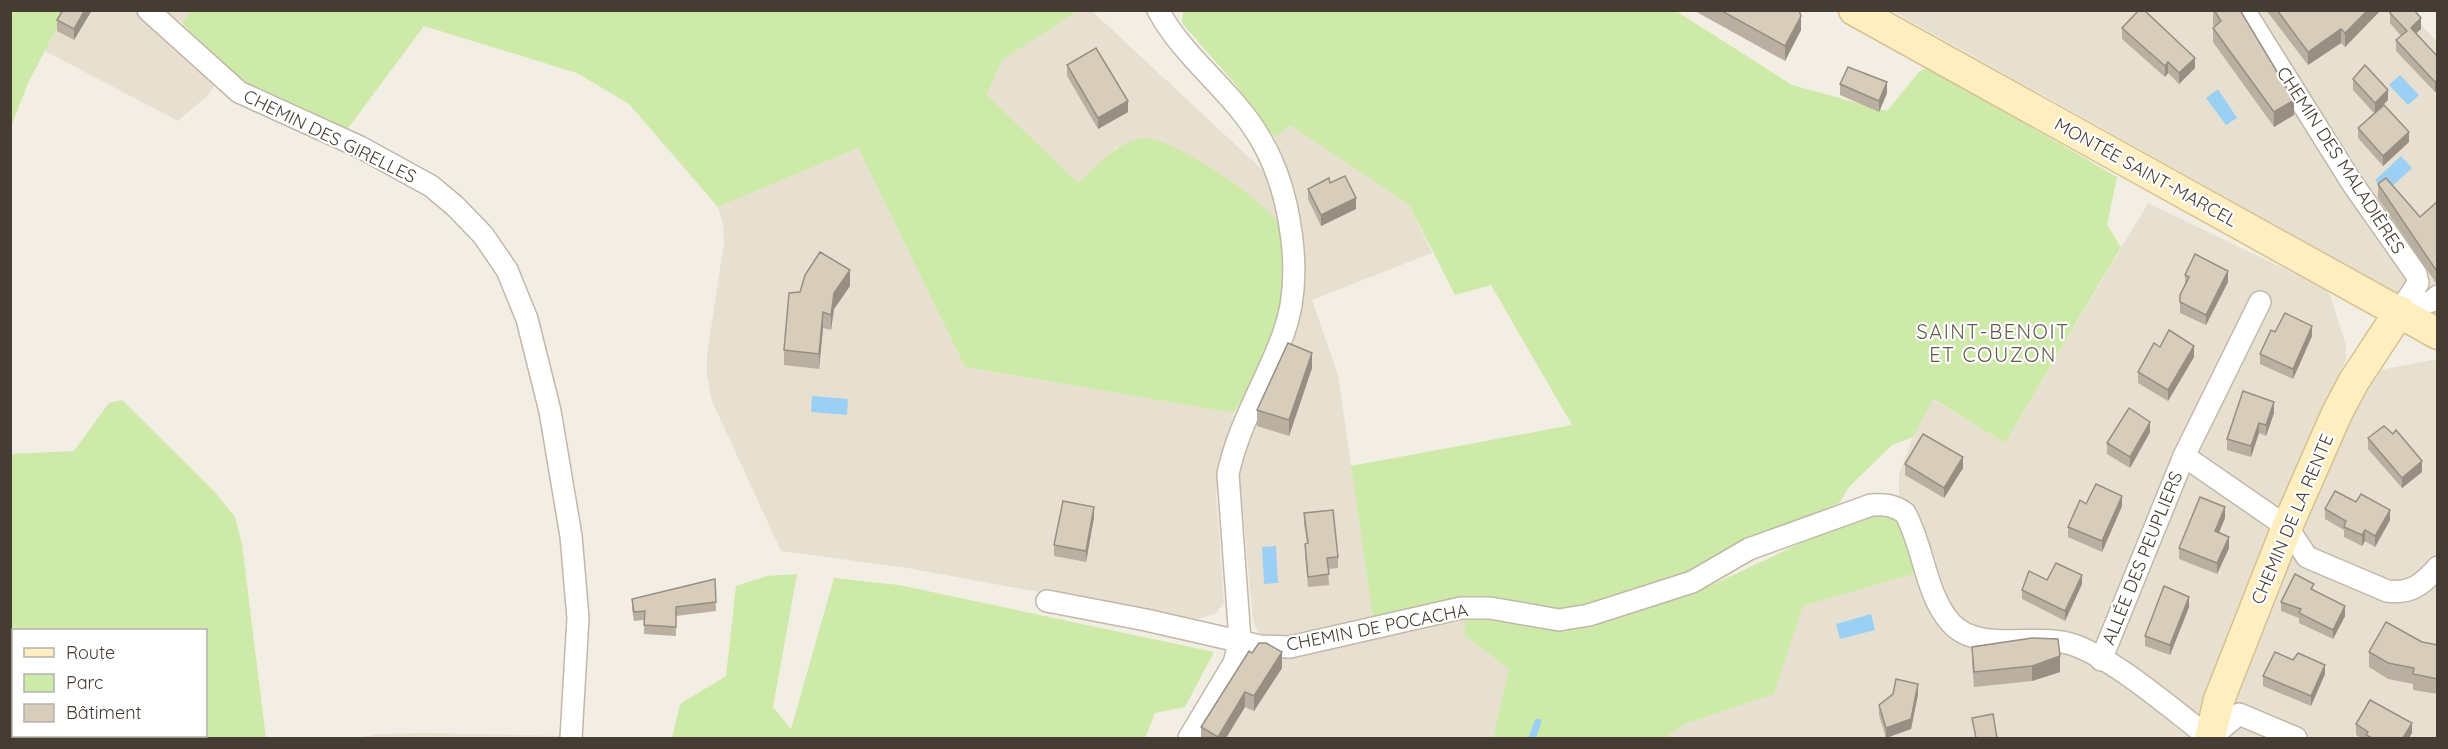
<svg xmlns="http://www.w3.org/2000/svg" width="2448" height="749" font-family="Quicksand,sans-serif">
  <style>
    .residential { fill: #e7e0d0 }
    .green { fill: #cdeaa8; fill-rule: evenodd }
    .water { fill: #9ad0f4 }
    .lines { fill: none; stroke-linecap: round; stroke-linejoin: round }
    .stream { stroke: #9ad0f4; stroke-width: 7 }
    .street-casing { stroke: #c1b8a8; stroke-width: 24 }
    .secondary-casing { stroke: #d5c28f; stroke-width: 33 }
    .street { stroke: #fff; stroke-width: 21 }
    .secondary { stroke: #ffefc0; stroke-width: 30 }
    .wall { fill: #baafa1 }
    .shaded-wall { fill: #978f83 }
    .building { fill: #d8ccbb; stroke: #978f83; stroke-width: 1.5 }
    .labels { text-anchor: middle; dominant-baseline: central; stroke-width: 4.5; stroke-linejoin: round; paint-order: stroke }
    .street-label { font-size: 18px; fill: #453d33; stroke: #fff }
    .neighbourhood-label { font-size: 20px; letter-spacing: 1.5px; fill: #685b49; stroke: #fff }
  </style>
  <rect width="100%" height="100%" fill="#f3eee3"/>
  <g class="residential">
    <path d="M66,11H139L216,83L208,95L178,121L45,51Z"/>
    <path d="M167,11H192L182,23Z"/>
    <path d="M1078,11H1092L1269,176L1281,226L1117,147L1078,183L987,95L1002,60Z"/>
    <path d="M1892,11H2409L2437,42V315Z"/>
    <path d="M1290,124L1409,205L1432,253L1312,300L1338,375L1373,618L1295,637H1268L1258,632L1253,621L1238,461L1292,193L1275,138Z"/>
    <path d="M858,148L965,367L1234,413L1219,469L1216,495L1224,603L1216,613L1201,618L1187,619L907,568L781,551L712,401L707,376V355L724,243L723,224L718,207Z"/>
    <path d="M2148,203L2322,287L2330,295L2346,345V359L2268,538L2204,699L2197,738H1665L1685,724L1774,694L1803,606L1933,568L1899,499V474L1913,437L1932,399L2005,443Z"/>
    <path d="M2433,360L2438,362L2437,738H2224L2225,726L2239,686L2336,443L2379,370Z"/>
    <path d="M1465,616V636L1509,669L1493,738H1199L1244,660L1379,638Z"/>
    <path d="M426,733L562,736V738H357L379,734Z"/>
  </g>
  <g class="green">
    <path d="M192,10L1078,11L1002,60L987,95L1078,183C1098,165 1116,142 1144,138C1168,135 1276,205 1281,229C1295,304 1269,350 1234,413L965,367L858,148L718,207L629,104L577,73L424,26L346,131L264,95L228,68L182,23Z"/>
    <path d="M1183,10L1676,11L1792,85L1887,111L1918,73L1927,67L2117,177L2107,225L2121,247L2005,443L1933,399L1913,437L1892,445L1850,486L1839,503L1745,544L1709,565L1623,598L1563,610L1528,609L1494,597L1461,599L1373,618L1351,466L1572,425L1491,285L1455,295L1409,205L1290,125L1275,138L1235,84L1182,23Z"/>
    <path d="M11,11H66L28,83L11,127Z"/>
    <path d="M122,400L213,490L235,517L242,544L266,738H11V454L74,451L109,403ZM14,630H206V736H14Z"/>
    <path d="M1876,516H1892L1903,527L1920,572L1803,606L1774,694L1685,724L1665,738H1493L1509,669L1465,636V616L1579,624L1703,589L1846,522Z"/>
    <path d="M797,574L773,707L791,729L834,578L899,585L1214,652L1185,707L1155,713L1145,738H672L680,704L726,676L736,586L767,576Z"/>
  </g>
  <g class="water">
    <path d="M2400,75L2419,95L2408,105L2389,85Z"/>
    <path d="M2218,89L2237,118L2226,125L2206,98Z"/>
    <path d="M2401,156L2412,168L2386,192L2375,180Z"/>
    <path d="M812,396L848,399L847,415L811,412Z"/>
    <path d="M1276,546L1278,583L1264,584L1262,547Z"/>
    <path d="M1871,614L1875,630L1840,639L1836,624Z"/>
  </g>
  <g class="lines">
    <path class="stream" d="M1532,738L1538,722"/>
    <g class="street-casing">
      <g id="street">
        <path d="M148,10L239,92L360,147L431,186L455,206L483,235L507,270L527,319L550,411L571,536L578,618L571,738"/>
        <path d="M1158,10C1184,59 1232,90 1260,138C1291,190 1305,278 1283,335C1266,382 1238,425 1228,474L1240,640L1234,663L1189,738"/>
        <path d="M2244,10L2352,183L2416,274L2418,283L2400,311"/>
        <path d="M2400,311L2432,301L2438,296"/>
        <path d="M2184,456L2287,527L2307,557L2387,591C2411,594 2422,585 2438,567"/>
        <path d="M1047,601L1146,620L1260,646L1290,647L1461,608H1490L1559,620L1589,615L1692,582L1749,549L1871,505C1884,504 1894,505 1905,513C1924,547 1925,594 1951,623C1978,654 2039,632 2074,645C2116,660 2173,710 2210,738L2239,714L2296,738"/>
        <path d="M2101,660L2184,456L2260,302"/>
      </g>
    </g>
    <g class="secondary-casing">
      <g id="secondary">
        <path d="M1854,10L2438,334"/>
        <path d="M2210,738L2219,700L2287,527L2337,413L2354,381L2400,311"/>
      </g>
    </g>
    <use href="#street" class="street"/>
    <use href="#secondary" class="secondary"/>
  </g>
  <g class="wall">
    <path d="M92,10L74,40L57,31V20Z"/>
    <path d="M1693,10H1799L1801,30L1785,61Z"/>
    <path d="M2213,10L2294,115L2274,127L2213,42V28L2214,26L2213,25Z"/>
    <path d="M2266,10H2381L2345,47L2341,43L2308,65Z"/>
    <path d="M2390,13L2421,29L2416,33L2438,57L2435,92L2396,51V40L2401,36L2390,23Z"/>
    <path d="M2122,28L2195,68L2179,84L2168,73L2165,77L2122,39Z"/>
    <path d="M1067,65L1128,112L1098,129L1067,76Z"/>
    <path d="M2353,79L2388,100L2381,107L2409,142L2383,166L2358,138V128L2374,113L2353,90Z"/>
    <path d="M1840,84L1887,93L1879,112L1840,95Z"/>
    <path d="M1330,183L1356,209L1321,226L1308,199V189Z"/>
    <path d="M2378,184L2420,217L2438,201V284L2436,283L2378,198Z"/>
    <path d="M2185,275L2228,282L2206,325L2180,313V295L2185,285Z"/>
    <path d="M850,286L834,309L831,330L823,328L819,369L784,365V350Z"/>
    <path d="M2275,332L2312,336L2293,379L2260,364V354Z"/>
    <path d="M2194,357L2168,401L2138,383V372Z"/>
    <path d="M1312,368L1289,436L1257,426V410Z"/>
    <path d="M2274,413L2266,436L2259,433L2251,457L2227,450V439Z"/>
    <path d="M2150,432L2130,468L2107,454V443Z"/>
    <path d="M2368,438L2422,472L2402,488L2368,449Z"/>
    <path d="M1905,464L1963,468L1944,498L1905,475Z"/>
    <path d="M2086,504L2122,506L2102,552L2068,537V527Z"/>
    <path d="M2325,509L2390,520L2375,547L2365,541L2362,546L2344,537V530L2325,519Z"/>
    <path d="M1304,513L1338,557V568L1328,569L1329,585L1308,587L1305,554V544L1307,543L1304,524Z"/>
    <path d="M1094,517L1086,562L1054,556V545Z"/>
    <path d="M2225,518L2219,533L2229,548L2217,574L2179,559V548Z"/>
    <path d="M715,579L716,611L676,616V636L644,634V620L634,621L632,609V599Z"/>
    <path d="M2047,580L2082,584L2065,621L2022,599V590Z"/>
    <path d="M2314,591L2345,616L2333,639L2299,623V618L2281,611V602Z"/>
    <path d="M2189,607L2170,655L2145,646V636Z"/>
    <path d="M2422,642L2438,645V694L2413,690V684L2388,679L2369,667V652Z"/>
    <path d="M1972,647L2060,672L2032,681L1974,687L1972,662Z"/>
    <path d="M1252,653L1282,668L1254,711L1245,707L1226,738H1201V727Z"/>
    <path d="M2325,674L2311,706L2263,686V676Z"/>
    <path d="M1918,694L1911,729L1886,738L1879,715V705Z"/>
    <path d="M2356,724L2412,733L2409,738H2361L2356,735Z"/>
  </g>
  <g class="shaded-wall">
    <path d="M85,10H92L74,40V29Z"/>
    <path d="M2368,10H2381L2345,47V33Z"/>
    <path d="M1801,16V30L1785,61V46Z"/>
    <path d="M2421,18V29L2411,38V28Z"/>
    <path d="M2341,29V43L2308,65V52Z"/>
    <path d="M2195,58V68L2179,84V73Z"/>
    <path d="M2168,62V73L2165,77V66Z"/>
    <path d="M2438,79V90L2435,92V82Z"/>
    <path d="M1887,82V93L1879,112V101Z"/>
    <path d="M2388,90V100L2375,113V103Z"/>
    <path d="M2294,100V115L2274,127V112Z"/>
    <path d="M1128,101V112L1098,129V118Z"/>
    <path d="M2409,132V142L2383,166V156Z"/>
    <path d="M1356,198V209L1321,226V215Z"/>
    <path d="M850,270V286L834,309L831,330V315L834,293Z"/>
    <path d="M2228,271V282L2206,325V315Z"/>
    <path d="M823,312V328L819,369V354Z"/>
    <path d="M2312,326V336L2293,379V369Z"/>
    <path d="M2194,346V357L2168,401V390Z"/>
    <path d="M1312,353V368L1289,436V420Z"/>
    <path d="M2274,402V413L2266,436V425Z"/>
    <path d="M2150,422V432L2130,468V457Z"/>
    <path d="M2259,423V433L2251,457V446Z"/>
    <path d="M1963,457V468L1944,498V488Z"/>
    <path d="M2422,461V472L2402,488V478Z"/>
    <path d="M2122,496V506L2102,552V541Z"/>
    <path d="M1094,507V517L1086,562V551Z"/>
    <path d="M2225,507V518L2215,542V531Z"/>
    <path d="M2390,510V520L2375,547V536Z"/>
    <path d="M2365,530V541L2362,546V535Z"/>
    <path d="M2229,537V548L2217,574V563Z"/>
    <path d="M2082,575V584L2065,621V611Z"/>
    <path d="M2189,597V607L2170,655V645Z"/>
    <path d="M2345,606V616L2333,639V630Z"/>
    <path d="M1282,652V668L1254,711V696Z"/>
    <path d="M2060,656V672L2032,681V666Z"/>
    <path d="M2325,665V674L2311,706V696Z"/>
    <path d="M1918,684V694L1911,729L1886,738V728Z"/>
    <path d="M1245,692V707L1226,738H1218V737Z"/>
    <path d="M2412,723V733L2409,738H2403Z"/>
  </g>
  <g class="building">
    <path d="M63,10H85L74,29L57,20Z"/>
    <path d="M1720,10H1799L1801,16L1785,46Z"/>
    <path d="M2139,10H2144L2195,58L2179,73L2168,62L2165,66L2122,28Z"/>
    <path d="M2214,10H2240L2294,100L2274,112L2213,28L2221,21Z"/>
    <path d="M2277,10H2368L2345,33L2341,29L2308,52Z"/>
    <path d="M2392,10H2414L2421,18L2411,28L2438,57V79L2435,82L2396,40L2407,31L2390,13Z"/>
    <path d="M1096,48L1128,101L1098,118L1067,65Z"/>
    <path d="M2365,65L2388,90L2375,103L2353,79Z"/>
    <path d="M1848,67L1887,82L1879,101L1840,84Z"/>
    <path d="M2384,105L2409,132L2383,156L2358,128Z"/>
    <path d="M1345,176L1356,198L1321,215L1308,189L1329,178L1330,183Z"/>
    <path d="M2386,178L2420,217L2438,201V271L2436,270L2378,184Z"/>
    <path d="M820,252L850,270L834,293L831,315L823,312L819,354L784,350L789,293L800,292L805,275Z"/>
    <path d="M2195,254L2228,271L2206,315L2180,302V295L2189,277L2185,275Z"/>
    <path d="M2285,313L2312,326L2293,369L2260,354L2271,330L2275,332Z"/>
    <path d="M2169,330L2194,346L2168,390L2138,372L2154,343L2160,347Z"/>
    <path d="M1288,343L1312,353L1289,420L1257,410Z"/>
    <path d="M2243,391L2274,402L2266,425L2259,423L2251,446L2227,439Z"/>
    <path d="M2129,408L2150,422L2130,457L2107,443Z"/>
    <path d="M2384,426L2393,434L2396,430L2422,461L2402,478L2368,438Z"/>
    <path d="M1923,434L1963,457L1944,488L1905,464Z"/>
    <path d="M2096,484L2122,496L2102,541L2068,527L2080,500L2086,504Z"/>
    <path d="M2335,491L2356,502L2361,494L2390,510L2375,536L2365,530L2362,535L2344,527L2346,521L2325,509Z"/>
    <path d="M2200,497L2225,507L2215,531L2229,537L2217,563L2179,548Z"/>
    <path d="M1063,501L1094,507L1086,551L1054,545Z"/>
    <path d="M1333,510L1338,557L1327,558L1329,574L1308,577L1305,544L1308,543L1304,513Z"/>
    <path d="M2056,563L2082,575L2065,611L2022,590L2029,571L2047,580Z"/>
    <path d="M2295,574L2314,584L2311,589L2345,606L2333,630L2299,613L2301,609L2281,602Z"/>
    <path d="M715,579L716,602L676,607V627L644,625L645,611L634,612L632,599Z"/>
    <path d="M2164,586L2189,597L2170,645L2145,636Z"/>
    <path d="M2386,622L2422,642L2438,645V679L2413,674L2414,668L2388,663L2369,652Z"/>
    <path d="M2032,638L2058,639L2060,656L2032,666L1974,672L1972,647Z"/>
    <path d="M1259,643H1266L1282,652L1254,696L1245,692L1218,737L1201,727L1249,651L1252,653Z"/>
    <path d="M2275,652L2293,660L2298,653L2325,665L2311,696L2263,676Z"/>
    <path d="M1896,679L1918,684L1911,719L1886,728L1879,705L1893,694Z"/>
    <path d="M2370,700L2412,723L2403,738H2372L2366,735L2368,732L2356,724Z"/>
    <path d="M1993,714L1997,738H1976L1972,718Z"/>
  </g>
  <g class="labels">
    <g class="street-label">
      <text transform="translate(330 136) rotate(26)">CHEMIN DES GIRELLES</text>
      <text transform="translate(2341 160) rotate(57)">CHEMIN DES MALADIÈRES</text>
      <text transform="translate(2146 172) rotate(29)">MONTÉE SAINT-MARCEL</text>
      <text transform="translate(2292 519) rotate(-67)">CHEMIN DE LA RENTE</text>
      <text transform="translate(2142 558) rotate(-68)">ALLÉE DES PEUPLIERS</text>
      <text transform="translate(1377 627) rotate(-11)">CHEMIN DE POCACHA</text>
    </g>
    <g class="neighbourhood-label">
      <text x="1993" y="331">SAINT-BENOIT<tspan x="1993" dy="23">ET COUZON</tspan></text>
    </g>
  </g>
  <rect width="2448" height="749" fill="none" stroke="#453d33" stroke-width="24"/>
  <rect x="12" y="629" width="195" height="108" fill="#ffffff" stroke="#b5b1ad" stroke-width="1.5"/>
  <rect x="24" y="648" width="30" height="9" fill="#ffefc0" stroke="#b5b1ad" stroke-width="1.5"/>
  <text x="66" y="659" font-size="18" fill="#453d33">Route</text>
  <rect x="24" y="674" width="30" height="18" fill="#cdeaa8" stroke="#b5b1ad" stroke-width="1.5"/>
  <text x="66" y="689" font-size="18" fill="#453d33">Parc</text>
  <rect x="24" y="704" width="30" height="18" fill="#d8ccbb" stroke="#b5b1ad" stroke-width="1.5"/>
  <text x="66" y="719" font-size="18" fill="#453d33">Bâtiment</text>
</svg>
